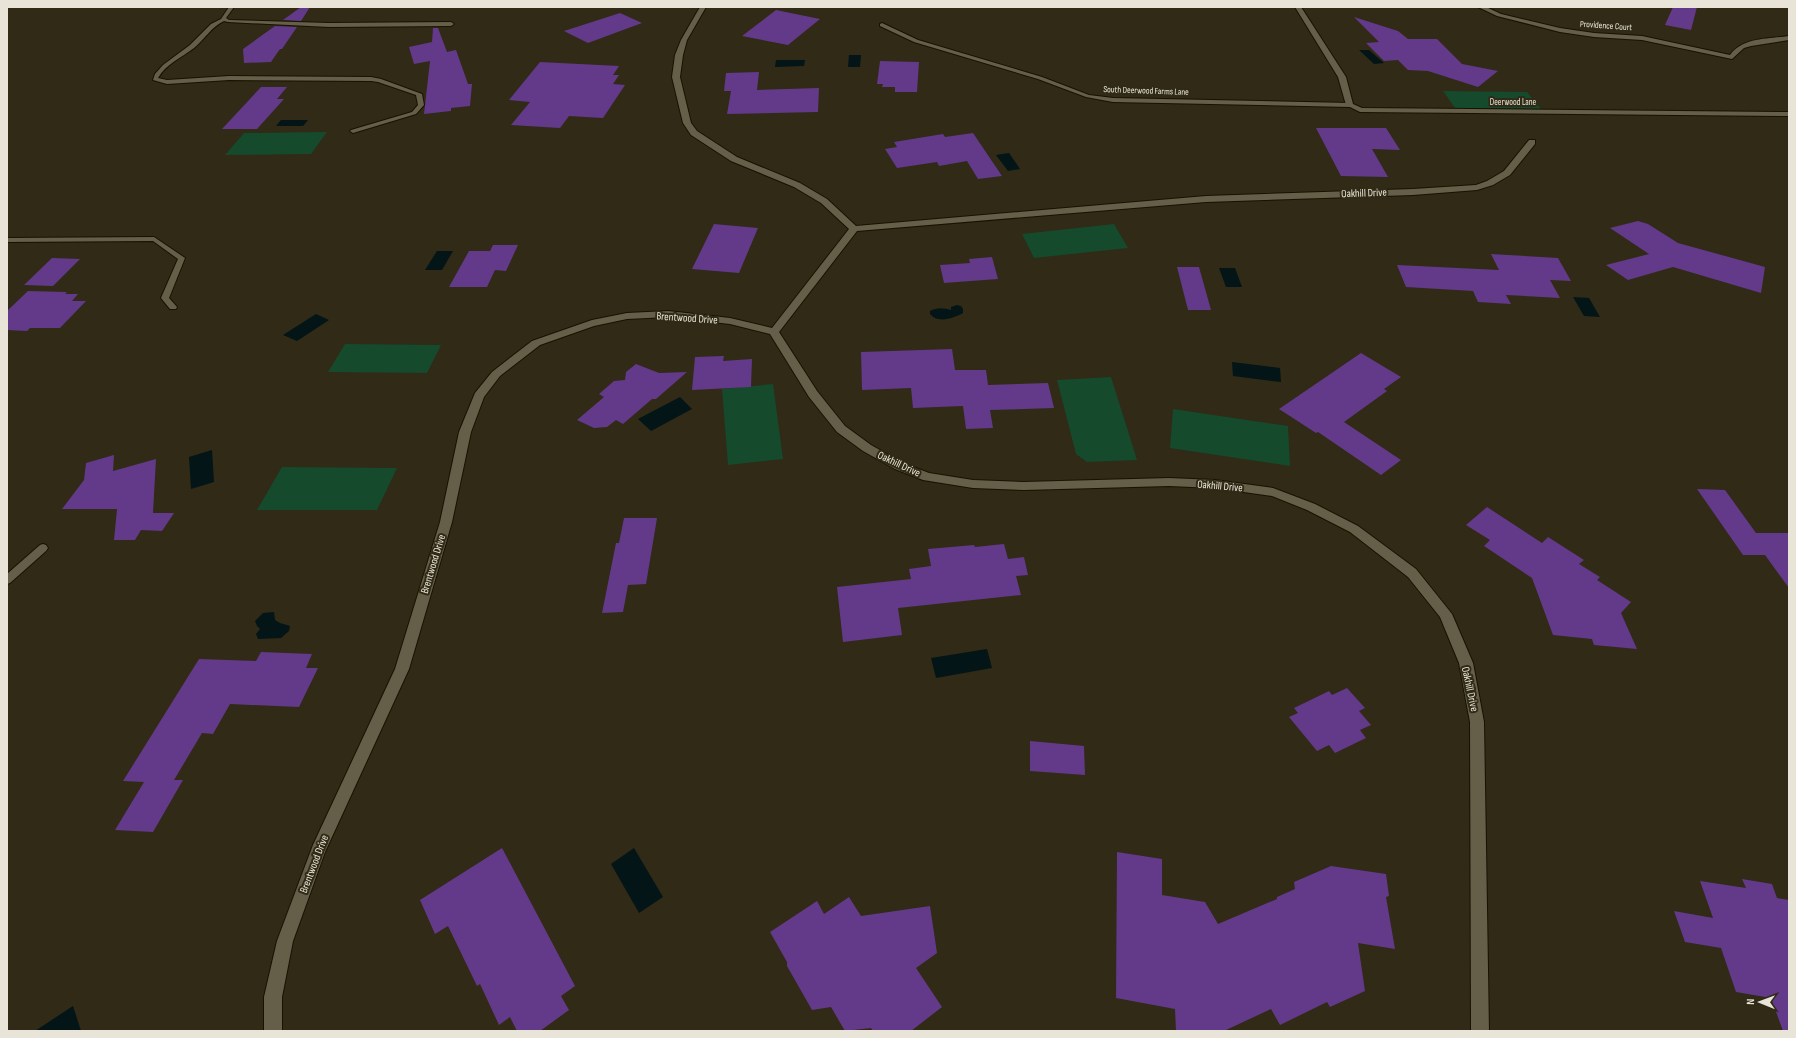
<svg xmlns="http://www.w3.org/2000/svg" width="1796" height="1038" font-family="'Sofia Sans Condensed',sans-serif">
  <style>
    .green { fill: #154a2c }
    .water { fill: #031517 }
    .building { fill: #623a89 }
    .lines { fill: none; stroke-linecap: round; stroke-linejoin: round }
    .lane-casing { stroke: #181202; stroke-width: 2 }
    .street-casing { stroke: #181202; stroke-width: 2 }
    .lane { fill: #655e48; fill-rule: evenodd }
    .street { fill: #655e48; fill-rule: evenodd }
    .labels { text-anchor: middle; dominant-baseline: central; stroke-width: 4; stroke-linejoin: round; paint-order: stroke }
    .far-street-label { font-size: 9px; fill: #e8e5d8; stroke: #302a16 }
    .street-label { font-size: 11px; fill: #e8e5d8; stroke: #302a16 }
  </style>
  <rect width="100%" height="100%" fill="#302a16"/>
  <g class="green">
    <path d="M1443,91L1527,92L1541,109L1455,108Z"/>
    <path d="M327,132L311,154L225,155L244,133Z"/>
    <path d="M1114,224L1128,248L1034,258L1022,234Z"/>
    <path d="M345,344L441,345L427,373L328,372Z"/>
    <path d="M1111,377L1137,460L1087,462L1076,454L1057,380Z"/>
    <path d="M773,384L783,459L728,465L722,389Z"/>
    <path d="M1173,409L1288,426L1290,466L1170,448Z"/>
    <path d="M282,467L397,468L377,510H257Z"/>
  </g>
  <g class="water">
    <path d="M1359,50H1369L1384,63L1374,64Z"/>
    <path d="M849,55H861L860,67H848Z"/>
    <path d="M776,60H805L804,66L775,67Z"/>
    <path d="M281,120H308L303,126H276Z"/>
    <path d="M1009,153L1020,169L1008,171L996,155Z"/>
    <path d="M437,251H453L442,270H425Z"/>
    <path d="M1219,268H1235L1242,287H1226Z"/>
    <path d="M1573,297L1589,298L1600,317L1584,316Z"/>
    <path d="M957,305L961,306L963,309V313C954,318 938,324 930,314V311C937,307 944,308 951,310V307Z"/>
    <path d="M316,314L329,320L297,341L283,335Z"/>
    <path d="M1232,362L1280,368L1281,382L1233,376Z"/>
    <path d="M680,397L692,409L651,431L638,419Z"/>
    <path d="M212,450L214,482L191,489L189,457Z"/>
    <path d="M274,612L275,620L280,623L290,626L289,631L281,638L258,639L256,634L260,629L257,626L255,621L263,613Z"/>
    <path d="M987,649L992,668L936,678L931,658Z"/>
    <path d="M634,848L663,897L639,913L611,864Z"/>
    <path d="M73,1006L81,1031H35Z"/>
  </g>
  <g class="building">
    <path d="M301,7H310L301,21L283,20Z"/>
    <path d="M1673,7H1697L1691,30L1665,25Z"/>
    <path d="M776,10L820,19L788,45L742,36Z"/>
    <path d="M620,13L642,23L588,43L564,31Z"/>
    <path d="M1354,17L1398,31L1408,39H1437L1462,64L1498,71L1478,87L1428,71L1408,70L1398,60L1384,61L1366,43L1379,42Z"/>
    <path d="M275,26L297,27L282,49H280L271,62L244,63L243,49Z"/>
    <path d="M433,28H438L447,52L456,50L468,84H472L470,106L451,108V111L424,114L430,61L414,64L409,47L432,42Z"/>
    <path d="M880,61L919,62L917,92H895V87H882L883,84H877Z"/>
    <path d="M540,62L619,66L613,75H619L613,84L625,85L603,118L569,116L560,128L511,125L530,102L509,100Z"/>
    <path d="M759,72L757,90L819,88L818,112L727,114L731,91H724L726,73Z"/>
    <path d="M261,87H287L277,99H284L257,129H222Z"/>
    <path d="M1316,128H1386L1400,150L1372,149L1388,177L1341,176Z"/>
    <path d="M973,133L1002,176L978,179L967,161L939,166L937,162L897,168L885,149L897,147L894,142L943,134L945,137Z"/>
    <path d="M1638,221L1648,224L1678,243L1765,267L1761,293L1673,267L1628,280L1606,265L1649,254L1610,228Z"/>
    <path d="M714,224L758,228L739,273L692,269Z"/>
    <path d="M493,245H518L506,271L495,270L487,287H449L469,251H490Z"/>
    <path d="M1491,254L1558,258L1571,281L1550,280L1560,298L1506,295L1511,304L1478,302L1473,291L1406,287L1397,265L1499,270Z"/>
    <path d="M992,257L998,279L944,283L940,265L970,263L969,259Z"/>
    <path d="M52,258L80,259L53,286L24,285Z"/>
    <path d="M1177,267H1199L1211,310H1188Z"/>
    <path d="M28,291L67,292L65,294H78L72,301H86L60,328H30L27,331L7,330V311Z"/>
    <path d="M952,349L955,370H986L988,385L1048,383L1054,408L990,410L993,428L966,429L963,406L913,408L911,388L862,390L861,352Z"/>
    <path d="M1361,353L1401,377L1384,389L1387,391L1344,422L1401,460L1381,475L1318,432L1316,433L1279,409Z"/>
    <path d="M724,356L723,361L752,359L751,387L692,390L695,357Z"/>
    <path d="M636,364L659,373L687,372L656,399H652L623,424L616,420L607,427L594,428L577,420L604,397L599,394L614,381L625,380L626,372Z"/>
    <path d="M114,455L113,471L156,459L153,513H174L162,531L141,530L135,540H114L117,509H62L84,480L86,463Z"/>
    <path d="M1697,489L1725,490L1756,533H1789V588L1765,555H1743Z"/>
    <path d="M1487,507L1542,543L1548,537L1584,560L1579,564L1600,577L1597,580L1631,602L1621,613L1637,649L1594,645L1592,639L1553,635L1532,578L1484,546L1490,540L1466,525Z"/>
    <path d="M624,518H657L646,584L628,585L623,612L602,613L616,543H619Z"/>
    <path d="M1004,544L1008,559L1024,557L1028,575L1016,576L1021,595L898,608L902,635L843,642L837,587L911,579L909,569L931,566L928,549L974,545L975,547Z"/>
    <path d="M261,652L312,654L306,668H318L299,707L230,704L213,734L202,733L174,780H183L153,832L115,830L144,782L123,781L199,659L256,661Z"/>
    <path d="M1347,688L1365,708L1359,711L1371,725L1360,730L1366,738L1335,753L1329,745L1317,751L1289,717L1298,713L1294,708L1329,691L1332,695Z"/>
    <path d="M1030,741L1084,746L1085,775L1030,771Z"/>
    <path d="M502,848L575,986L561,996L569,1010L540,1031H517L510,1017L499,1025L480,984L477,986L448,926L435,934L420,900Z"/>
    <path d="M1117,852L1162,859V895L1205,902L1218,924L1277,899V897L1295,889L1294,882L1331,866L1386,874L1389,896L1386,897L1395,949L1358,943L1365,991L1330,1007L1327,1002L1280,1025L1271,1009L1224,1031H1176L1175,1009L1116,998Z"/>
    <path d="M1742,879L1772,884L1777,898L1789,900V1031H1783L1771,998L1736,992L1721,948L1685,942L1674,911L1713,918L1700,881L1746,888Z"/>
    <path d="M849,897L861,916L930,906L937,953L916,968L942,1007L911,1031H873L871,1028L845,1031L831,1007L812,1010L787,966V962L770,932L817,901L824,914Z"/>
  </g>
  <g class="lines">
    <g class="lane-casing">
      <g id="lane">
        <path d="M229,7H234L226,18L229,20L329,23L451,22L454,24L451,26L329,27L228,22L224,21C211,27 205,39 194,48C181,58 166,64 158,78L167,80L229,76L371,77L381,79L422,94L424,105L416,114L353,133L350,131L351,130L412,112L418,105L416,95L378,82L371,81L229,80L167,84L153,80L155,74L163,65L190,45L211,24L221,19Z"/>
        <path d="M882,23L918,40L1042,77L1089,95L1113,98L1350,103L1353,105L1350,107L1113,102L1086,97L1038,79L914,42L880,26V24Z"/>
        <path d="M154,237L185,258L169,298L177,307L176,309H170L161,298L178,259L153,241L7,242V238Z"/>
        <path d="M43,544L46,545L48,548L46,551L10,583L7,584V574L40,545Z"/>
      </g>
    </g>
    <g class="street-casing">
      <g id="street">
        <path d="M700,7H706L687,40L683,55L680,77L691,123L697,131L737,157L800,183L827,199L856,226L1206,196L1413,189L1476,185L1487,181L1504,171L1529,140H1535V144L1510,175L1493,185L1477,190L1413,195L1206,202L857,231L779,332L817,391L845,426L871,445L903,463L929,473L973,480L1024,482L1169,478L1215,480L1273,488L1315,504L1358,526L1416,569L1452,614L1473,663L1484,722L1489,1031H1471L1470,722L1459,663L1440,617L1408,577L1350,532L1307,510L1272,496L1215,488L1169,486L1024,490L973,488L923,480L895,469L863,451L837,432L809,397L770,334L730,324L668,317L627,319L594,326L540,345L500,376L484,397L471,432L452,522L409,669L325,852L293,941L282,997V1031H264V997L277,941L313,845L395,669L440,522L459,432L475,393L492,372L532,341L592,320L627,313L668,311L730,318L772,328L849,229L821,203L794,187L731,161L691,135L683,123L672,77L675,55L681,40Z"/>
        <path d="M1295,7H1301L1346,77L1353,104L1362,108L1789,112V116L1360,112L1346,105L1338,77Z"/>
        <path d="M1478,7H1486L1501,14L1560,28L1594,33L1642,36L1730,55C1743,37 1770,39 1789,36V40L1751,46L1744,48L1732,59L1642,40L1594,37L1560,32L1497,16Z"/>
      </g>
    </g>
    <use href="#lane" class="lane"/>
    <use href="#street" class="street"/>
  </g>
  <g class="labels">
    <g class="far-street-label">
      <text transform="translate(1606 26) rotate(4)">Providence Court</text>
      <text transform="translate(1146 91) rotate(2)">South Deerwood Farms Lane</text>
      <text x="1513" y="102">Deerwood Lane</text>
    </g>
    <g class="street-label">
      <text transform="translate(1364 193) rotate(-2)">Oakhill Drive</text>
      <text transform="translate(687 318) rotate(4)">Brentwood Drive</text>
      <text transform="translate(899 464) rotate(25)">Oakhill Drive</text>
      <text transform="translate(1220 486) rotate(5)">Oakhill Drive</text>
      <text transform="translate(433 564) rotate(-73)">Brentwood Drive</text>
      <text transform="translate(1470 689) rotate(78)">Oakhill Drive</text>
      <text transform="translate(314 864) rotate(-69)">Brentwood Drive</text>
    </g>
  </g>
  <rect width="1796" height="1038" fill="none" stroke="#e8e5d8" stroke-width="16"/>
  <g transform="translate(1760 1002) rotate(271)" stroke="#302a16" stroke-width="3" paint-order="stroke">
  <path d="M0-3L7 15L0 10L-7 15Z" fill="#e8e5d8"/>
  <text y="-6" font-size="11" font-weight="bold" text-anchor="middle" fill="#e8e5d8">N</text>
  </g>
</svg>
